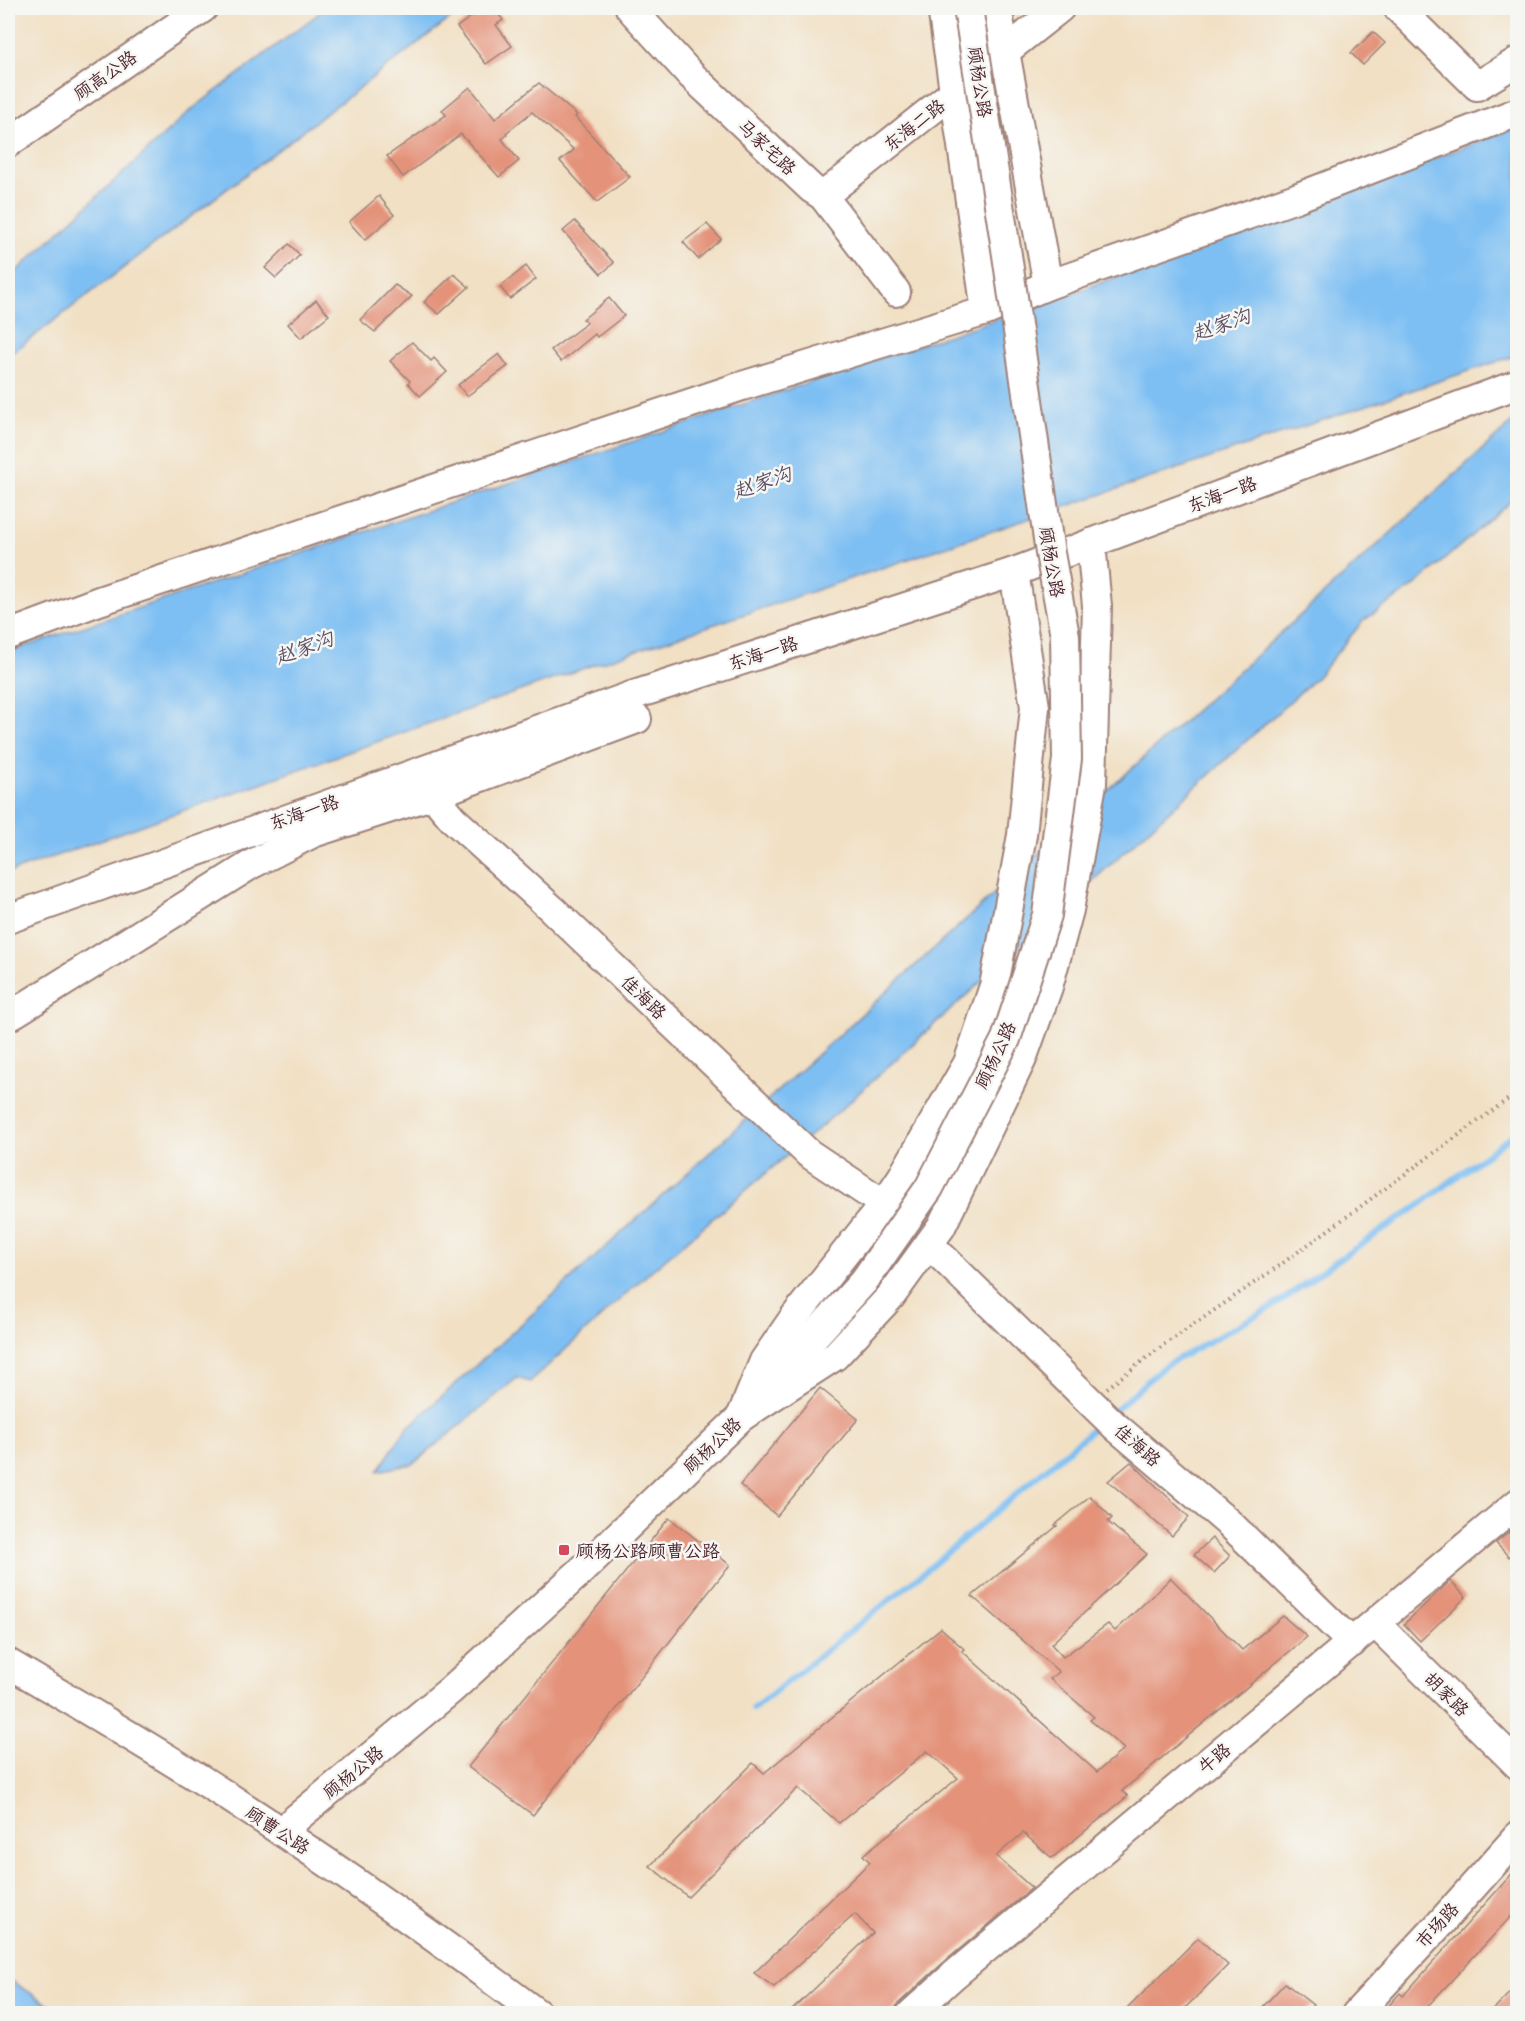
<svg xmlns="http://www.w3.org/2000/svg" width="1525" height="2021" font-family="Delius,'LXGW WenKai TC',sans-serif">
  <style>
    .water { fill: #7ebff3; stroke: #646f8f; stroke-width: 1.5 }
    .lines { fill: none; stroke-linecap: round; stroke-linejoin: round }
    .stream { stroke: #7ebff3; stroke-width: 6 }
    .building { fill: #e4937a }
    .minor-casing { stroke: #9e8078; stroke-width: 32 }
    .path { stroke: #9e8078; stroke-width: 4; stroke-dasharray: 1.5 4.5; stroke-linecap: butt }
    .minor { stroke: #fff; stroke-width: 28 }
    .minor-bridge-casing { stroke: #9e8078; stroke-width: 32; stroke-linecap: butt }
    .minor-bridge { stroke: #fff; stroke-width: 28 }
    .poi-dot { fill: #d1495b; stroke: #f6f6f2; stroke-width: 2 }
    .labels { text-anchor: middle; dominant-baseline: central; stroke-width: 5; stroke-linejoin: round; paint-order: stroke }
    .street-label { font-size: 18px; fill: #4a1f2b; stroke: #f6f6f2 }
    .poi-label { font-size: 18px; fill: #4a1f2b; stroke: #f6f6f2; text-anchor: start }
    .water-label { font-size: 20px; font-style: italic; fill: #5a4f67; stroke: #f6f6f2 }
  </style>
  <rect width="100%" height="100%" fill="#f6f6f2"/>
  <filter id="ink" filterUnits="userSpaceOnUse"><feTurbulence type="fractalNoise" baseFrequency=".0167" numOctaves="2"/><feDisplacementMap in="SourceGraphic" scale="12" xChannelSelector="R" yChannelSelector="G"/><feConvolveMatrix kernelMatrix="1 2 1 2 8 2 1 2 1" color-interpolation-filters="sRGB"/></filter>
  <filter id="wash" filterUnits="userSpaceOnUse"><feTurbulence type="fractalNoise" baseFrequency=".008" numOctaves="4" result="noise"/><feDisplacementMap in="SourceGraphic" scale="24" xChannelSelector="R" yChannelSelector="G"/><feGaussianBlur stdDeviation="1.35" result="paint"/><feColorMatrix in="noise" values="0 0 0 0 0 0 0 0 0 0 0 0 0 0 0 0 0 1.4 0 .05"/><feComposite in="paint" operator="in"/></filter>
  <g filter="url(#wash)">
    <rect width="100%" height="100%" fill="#f1e0c4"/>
    <g class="water">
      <path d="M326,8H464L8,356V279L191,110Z"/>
      <path d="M1517,127V355L593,665L8,873V652L1038,305L1175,256Z"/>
      <path d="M1517,418V496L1413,587L1363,621L1318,676L838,1112L651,1271L530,1382L517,1378L413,1464L378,1471L406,1429Z"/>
      <path d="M8,1979L63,2013H8Z"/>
    </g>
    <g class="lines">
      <g class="stream">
        <path d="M1112,1413L1163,1367L1280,1302L1329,1266L1415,1208L1518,1131"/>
        <path d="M753,1709L928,1569L1100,1423"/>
      </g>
    </g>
    <g id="blocks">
      <g class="building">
        <path d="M483,8H494L503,20L496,25L512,46L486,64L457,27Z"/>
        <path d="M1373,32L1385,43L1363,65L1351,53Z"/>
        <path d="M539,83L577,115L575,117L630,177L597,202L560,161L574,150L532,112L506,133L507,135L502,139L519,161L499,177L461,134L403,177L387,156L446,115L442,110L470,87L495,119Z"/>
        <path d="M379,196L394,215L365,240L349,222Z"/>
        <path d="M575,221L614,263L601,274L563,231Z"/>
        <path d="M707,224L721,239L698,259L683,242Z"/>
        <path d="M289,244L300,255L276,278L265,268Z"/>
        <path d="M526,266L536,279L510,299L500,287Z"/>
        <path d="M454,274L469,287L439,314L424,302Z"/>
        <path d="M395,285L412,296L375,332L360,320Z"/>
        <path d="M609,298L624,316L597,337L595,334L561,362L551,350L587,323L583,319Z"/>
        <path d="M316,300L329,315L301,338L288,324Z"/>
        <path d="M412,342L431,361L434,358L447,372L420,396L408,383L410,381L390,361Z"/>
        <path d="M499,354L508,366L467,396L458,385Z"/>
        <path d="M820,1388L858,1419L777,1516L740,1485Z"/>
        <path d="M1131,1462L1189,1517L1172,1536L1108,1481Z"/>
        <path d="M1090,1496L1112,1518L1108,1522L1147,1554L1051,1644L1063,1657L1108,1624L1115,1631L1171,1578L1242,1650L1283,1616L1307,1637L1122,1791L1128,1796L1052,1858L1023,1833L996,1856L1032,1888L943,1963L900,2002L891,2013H789L873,1933L855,1914L774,1987L754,1973L870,1862L863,1855L958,1778L927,1751L839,1823L798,1788L688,1897L650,1866L753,1763L764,1773L941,1628L964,1649L962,1651L1097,1772L1124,1749L1090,1720L1094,1717L1050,1679L1059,1672L972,1596L1057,1526L1055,1525Z"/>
        <path d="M669,1518L730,1565L533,1815L468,1767Z"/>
        <path d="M1518,1525V1549L1509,1557L1496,1543Z"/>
        <path d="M1212,1538L1230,1556L1214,1573L1194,1555Z"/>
        <path d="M1450,1581L1466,1597L1420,1641L1404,1624Z"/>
        <path d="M1518,1867V1909L1425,2009L1422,2012L1424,2013H1382L1400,1993L1403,1996Z"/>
        <path d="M1198,1938L1228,1965L1180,2013H1123Z"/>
        <path d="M1285,1983L1313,2005L1304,2013H1257Z"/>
        <path d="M1518,1984V2013H1490Z"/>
      </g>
    </g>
  </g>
  <g filter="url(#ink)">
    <use href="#blocks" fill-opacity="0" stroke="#9e8078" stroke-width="1.5"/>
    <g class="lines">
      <g class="minor-casing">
        <g id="minor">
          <path d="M630,8L691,75L812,189L823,196L896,292"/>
          <path d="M942,8L986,311"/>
          <path d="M997,8L1048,285"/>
          <path d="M1398,8L1477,86L1518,61"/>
          <path d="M8,143L203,8"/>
          <path d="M823,196L1060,8"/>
          <path d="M8,635L99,601L742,386L986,311L1048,285L1296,198L1518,112"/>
          <path d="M435,775L441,805L453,819L552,909L808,1153L884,1204"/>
          <path d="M8,919L631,696L1014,572L1518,384"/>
          <path d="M8,1017L252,864L313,833L438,793L637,719"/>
          <path d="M929,1244L1115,1426L1231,1525L1352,1643"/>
          <path d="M741,1417L835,1356L891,1296L941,1227L1022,1059L1048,987L1069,910L1092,784L1097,606L1091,543"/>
          <path d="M741,1417L764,1361L793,1319L884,1204L902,1177L968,1063L994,986L1022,835L1035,707L1014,572"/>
          <path d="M1375,1623L1518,1765"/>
          <path d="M8,1663C100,1718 193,1772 282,1832C369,1890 454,1951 538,2014"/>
          <path d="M281,1831L452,1689L581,1571L741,1417L864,1281"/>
          <path d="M911,2014L954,1975L1518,1503"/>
          <path d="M1356,2014L1436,1928L1518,1836"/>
        </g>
      </g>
      <path class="path" d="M1107,1388L1161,1347L1280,1265L1518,1092"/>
      <use href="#minor" class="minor"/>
      <g class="minor-bridge-casing">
        <path id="minor-bridge" d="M864,1281L929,1188L1006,1039L1047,915L1067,759L1065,636L1050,553L1007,255L968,8"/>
      </g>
      <use href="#minor-bridge" class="minor-bridge"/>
    </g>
  </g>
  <rect class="poi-dot" x="558" y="1544" width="12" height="12" rx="3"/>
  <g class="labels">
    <g class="street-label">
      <text transform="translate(105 75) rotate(-35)">顾高公路</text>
      <text transform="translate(980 82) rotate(81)">顾杨公路</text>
      <text transform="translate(914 125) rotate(-38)">东海二路</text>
      <text transform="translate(767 147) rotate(43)">马家宅路</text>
      <text transform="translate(1222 494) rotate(-20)">东海一路</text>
      <text transform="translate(1052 562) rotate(80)">顾杨公路</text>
      <text transform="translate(763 653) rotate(-18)">东海一路</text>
      <text transform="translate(304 812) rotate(-19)">东海一路</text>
      <text transform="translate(644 997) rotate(44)">佳海路</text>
      <text transform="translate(995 1055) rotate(-65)">顾杨公路</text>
      <text transform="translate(712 1445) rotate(-44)">顾杨公路</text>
      <text transform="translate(1138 1445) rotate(41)">佳海路</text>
      <text transform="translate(1447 1694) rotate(45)">胡家路</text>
      <text transform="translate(1214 1758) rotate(-40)">牛路</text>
      <text transform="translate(353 1772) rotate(-40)">顾杨公路</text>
      <text transform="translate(278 1830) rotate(33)">顾曹公路</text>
      <text transform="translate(1437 1925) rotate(-48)">市场路</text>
    </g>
    <g class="poi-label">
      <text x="576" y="1550">顾杨公路顾曹公路</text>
    </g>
    <g class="water-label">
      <text transform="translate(1221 324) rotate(-19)">赵家沟</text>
      <text transform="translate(762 482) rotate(-19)">赵家沟</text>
      <text transform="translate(304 647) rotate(-20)">赵家沟</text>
    </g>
  </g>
  <rect width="1525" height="2021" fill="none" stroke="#f6f6f2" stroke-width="30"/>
</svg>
